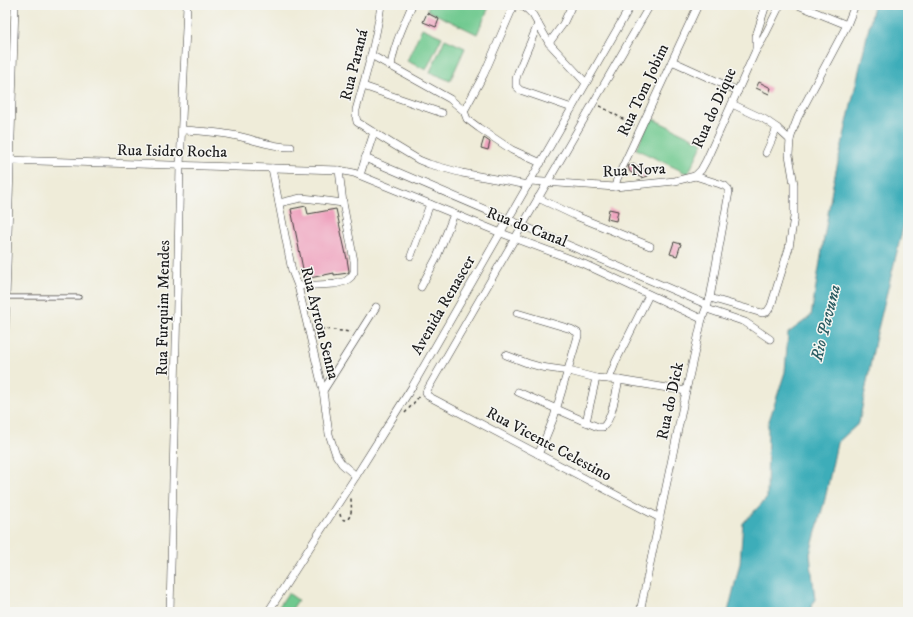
<svg xmlns="http://www.w3.org/2000/svg" width="913" height="617" font-family="'IM FELL DW Pica',serif">
  <style>
    .green { fill: #70c98f; stroke: #467256 }
    .water { fill: #3dadb9; stroke: #2c646a }
    .building { fill: #efa2be }
    .lines { fill: none; stroke-linecap: round; stroke-linejoin: round }
    .service-casing { stroke: #3c3b38; stroke-width: 5 }
    .minor-casing { stroke: #3c3b38; stroke-width: 8 }
    .path { stroke: #3c3b38; stroke-width: 1.5; stroke-dasharray: 3 3; stroke-linecap: butt }
    .service { stroke: #fff; stroke-width: 3.5 }
    .minor { stroke: #fff; stroke-width: 7 }
    .labels { text-anchor: middle; dominant-baseline: central; stroke-width: 3; stroke-linejoin: round; paint-order: stroke }
    .street-label { font-size: 16px; fill: #1c1c1c; stroke: #f6f6f2 }
    .water-label { font-size: 17px; font-style: italic; fill: #2b5d63; stroke: #f6f6f2 }
  </style>
  <rect width="100%" height="100%" fill="#f6f6f2"/>
  <filter id="ink" filterUnits="userSpaceOnUse"><feTurbulence type="fractalNoise" baseFrequency=".025" numOctaves="2"/><feDisplacementMap in="SourceGraphic" scale="8" xChannelSelector="R" yChannelSelector="G"/><feConvolveMatrix kernelMatrix="1 2 1 2 8 2 1 2 1" color-interpolation-filters="sRGB"/></filter>
  <filter id="wash" filterUnits="userSpaceOnUse"><feTurbulence type="fractalNoise" baseFrequency=".012" numOctaves="4" result="noise"/><feDisplacementMap in="SourceGraphic" scale="16" xChannelSelector="R" yChannelSelector="G"/><feGaussianBlur stdDeviation="0.9" result="paint"/><feColorMatrix in="noise" values="0 0 0 0 0 0 0 0 0 0 0 0 0 0 0 0 0 1.4 0 .05"/><feComposite in="paint" operator="in"/></filter>
  <g filter="url(#wash)">
    <rect width="100%" height="100%" fill="#efecd9"/>
    <g class="green">
      <path d="M429,5H490L477,34L427,10Z"/>
      <path d="M422,28L442,37L426,70L407,61Z"/>
      <path d="M445,39L465,48L450,81L430,72Z"/>
      <path d="M651,118L703,143L688,174L636,149Z"/>
      <path d="M288,593L298,600L290,612H277L276,611Z"/>
    </g>
    <path class="water" d="M874,5H908V207L875,341L859,423L837,443L825,499L810,554L815,600L809,612H728L740,563L743,523L767,498L768,424L785,372L788,333L811,316L833,184Z"/>
    <g id="blocks">
      <g class="building">
        <path d="M427,13L439,19L436,27L423,22Z"/>
        <path d="M759,82L771,88L769,94L756,88Z"/>
        <path d="M484,138L490,142L488,150L481,148Z"/>
        <path d="M634,164L646,170L648,176L642,178L630,172L628,166Z"/>
        <path d="M306,206L308,214L336,209L347,259L349,271L348,273L334,275V273L305,279L291,209Z"/>
        <path d="M609,209L618,211L616,221L607,219Z"/>
        <path d="M674,242L681,244L677,256L670,254Z"/>
      </g>
    </g>
  </g>
  <g filter="url(#ink)">
    <use href="#blocks" fill-opacity="0" stroke="#3c3b38" stroke-width="1"/>
    <g class="lines">
      <g class="service-casing">
        <path id="service" d="M6,297H79"/>
      </g>
      <g class="minor-casing">
        <g id="minor">
          <path d="M357,5H359"/>
          <path d="M381,5C376,41 366,75 356,110V117L357,122L394,145L419,160L429,164L462,173L528,185"/>
          <path d="M521,5L528,10L533,15L549,43L586,83"/>
          <path d="M650,5L426,392L428,396L660,518"/>
          <path d="M798,5L847,25"/>
          <path d="M538,24L518,72L516,79V86L520,90L572,108"/>
          <path d="M549,43L563,24L572,5"/>
          <path d="M756,50V36L766,5"/>
          <path d="M371,55L450,99L464,111L467,119L479,128L512,150L541,163"/>
          <path d="M672,61L738,91"/>
          <path d="M391,66C394,44 404,25 412,5"/>
          <path d="M363,86L442,113"/>
          <path d="M464,111L484,74L514,5"/>
          <path d="M182,130C200,131 219,132 237,136C256,140 271,147 291,147"/>
          <path d="M790,140L793,130L798,117L847,25L855,5"/>
          <path d="M766,153L777,128"/>
          <path d="M365,158L708,305"/>
          <path d="M5,160L339,170L354,173L501,233L584,264L702,319"/>
          <path d="M272,168L292,271L298,286L323,391L329,434L336,455L342,464L356,476"/>
          <path d="M360,175L374,132"/>
          <path d="M695,176L701,170L706,161L756,50L763,39L780,5"/>
          <path d="M530,181L615,187L675,181L695,176L720,184L725,186L728,189L729,192L710,298L702,319L686,391L640,612"/>
          <path d="M615,187L617,179L698,5"/>
          <path d="M538,198L576,216L650,246"/>
          <path d="M279,203L301,198L312,199L343,203"/>
          <path d="M411,256L430,204"/>
          <path d="M298,286L335,284L346,281L351,277L354,272V261L343,203L339,170"/>
          <path d="M421,287L437,257L454,214"/>
          <path d="M710,298L762,313L767,312L771,306L789,248L794,217V184L789,155L790,140L777,128L764,119L732,104"/>
          <path d="M707,309L745,322L770,339"/>
          <path d="M517,313L571,329L578,333V336L554,417L543,444L538,454"/>
          <path d="M5,331L15,5"/>
          <path d="M506,355L527,363L541,367L569,371L596,378L619,380L686,391"/>
          <path d="M609,379L616,361L649,295"/>
          <path d="M323,391L376,307"/>
          <path d="M518,392L586,422L598,427H603C612,420 616,392 619,380"/>
          <path d="M586,422L596,378"/>
          <path d="M170,612L180,166L187,5"/>
          <path d="M268,612L356,476L412,387L631,5"/>
        </g>
      </g>
      <g class="path">
        <path d="M600,106L635,126"/>
        <path d="M315,328L351,332"/>
        <path d="M405,413L417,399L420,394"/>
        <path d="M340,514L341,518L344,520L348,519C353,512 351,506 351,498"/>
      </g>
      <use href="#service" class="service"/>
      <use href="#minor" class="minor"/>
    </g>
  </g>
  <g class="labels">
    <g class="street-label">
      <text transform="translate(354 65) rotate(-76)">Rua Paraná</text>
      <text transform="translate(643 90) rotate(-65)">Rua Tom Jobim</text>
      <text transform="translate(714 108) rotate(-66)">Rua do Dique</text>
      <text transform="translate(172 151) rotate(1)">Rua Isidro Rocha</text>
      <text transform="translate(634 170) rotate(-3)">Rua Nova</text>
      <text transform="translate(527 227) rotate(21)">Rua do Canal</text>
      <text transform="translate(443 305) rotate(-60)">Avenida Renascer</text>
      <text transform="translate(163 308) rotate(-89)">Rua Furquim Mendes</text>
      <text transform="translate(320 323) rotate(76)">Rua Ayrton Senna</text>
      <text transform="translate(670 401) rotate(-78)">Rua do Dick</text>
      <text transform="translate(549 444) rotate(28)">Rua Vicente Celestino</text>
    </g>
    <g class="water-label">
      <text transform="translate(826 323) rotate(-76)">Rio Pavuna</text>
    </g>
  </g>
  <rect width="913" height="617" fill="none" stroke="#f6f6f2" stroke-width="20"/>
</svg>
